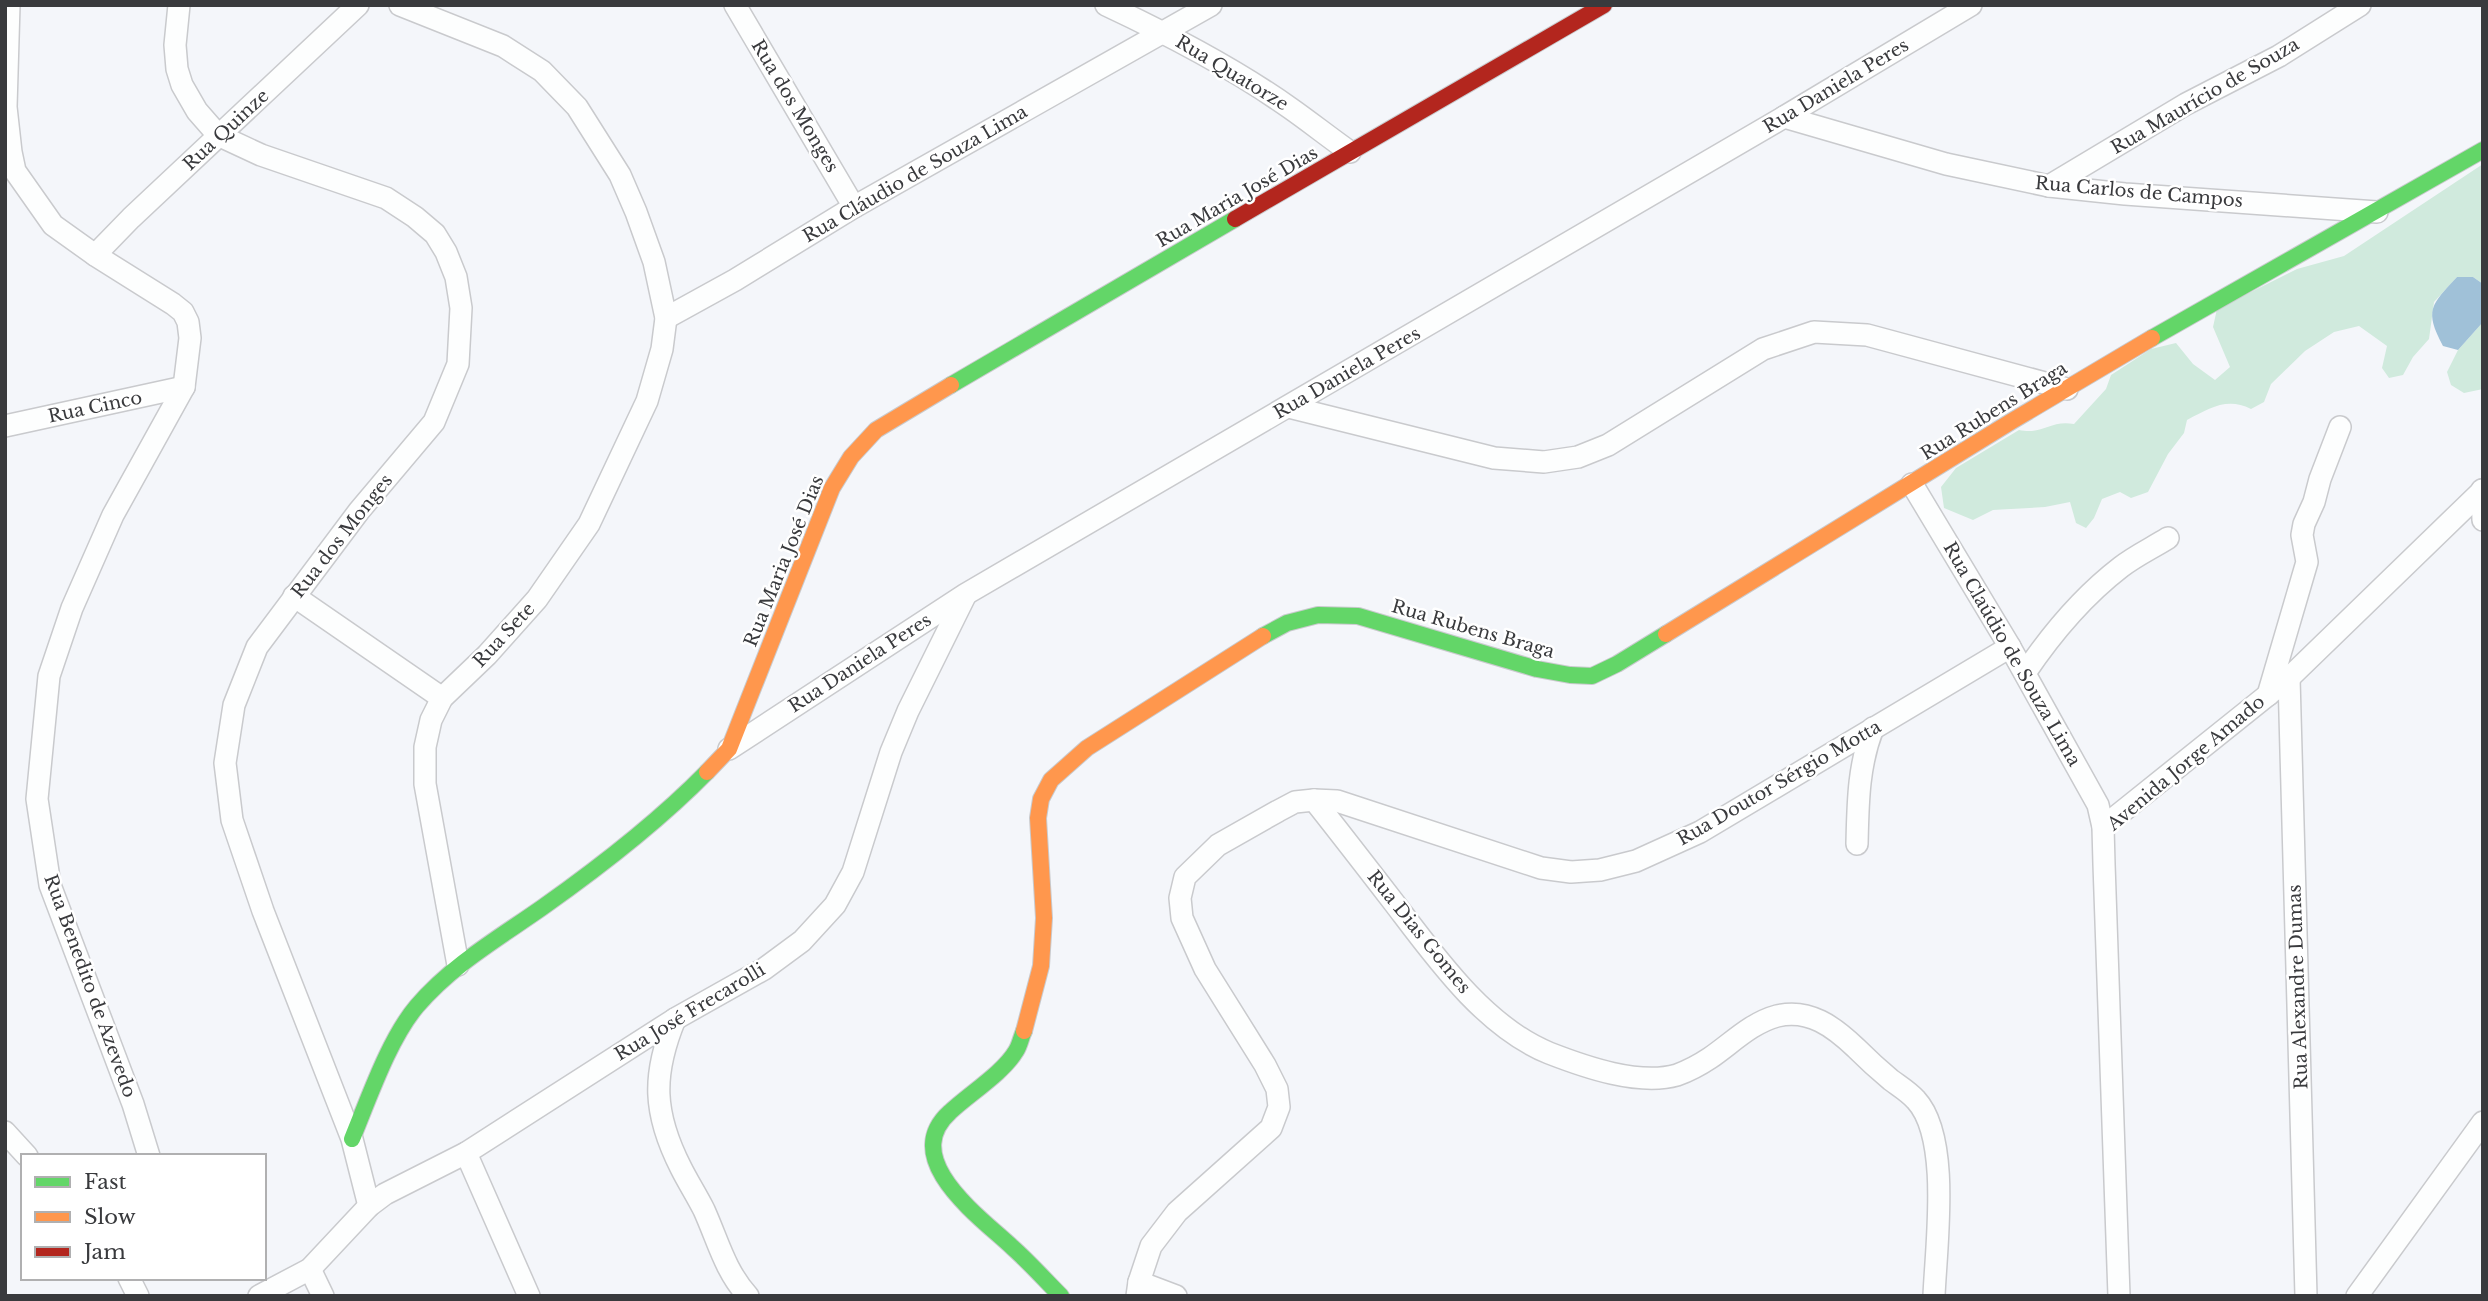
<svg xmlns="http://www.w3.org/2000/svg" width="2488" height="1301" font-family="'Libre Baskerville',serif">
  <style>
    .green { fill: #d0eadd }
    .water { fill: #a0c1d8 }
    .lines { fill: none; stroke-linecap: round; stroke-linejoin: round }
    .street-casing { stroke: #c9cacd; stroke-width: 24 }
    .fast-casing { stroke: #c9cacd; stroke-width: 18 }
    .slow-casing { stroke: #c9cacd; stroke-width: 18 }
    .jam-casing { stroke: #c9cacd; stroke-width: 18 }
    .street { stroke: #fdfefe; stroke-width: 21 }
    .fast { stroke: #63d668; stroke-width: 16 }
    .slow { stroke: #ff974d; stroke-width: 16 }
    .jam { stroke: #b3261e; stroke-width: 16 }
    .labels { text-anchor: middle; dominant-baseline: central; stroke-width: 5; stroke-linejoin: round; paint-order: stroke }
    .street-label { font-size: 18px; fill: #393a3d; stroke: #fff }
  </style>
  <rect width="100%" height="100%" fill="#f4f6fa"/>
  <g class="green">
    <path d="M2483,164V284L2473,277H2457L2434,302L2429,339L2413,357L2403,375L2389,378L2382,368L2387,346L2359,326L2334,332L2305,351L2271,384L2264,402L2251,409C2227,397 2210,408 2187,420L2184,433L2168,454L2148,492L2131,498L2120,492L2102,499L2094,518L2086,528L2076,523L2070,502L2045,507L1993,510L1973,520L1944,508L1941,487L1956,468L2019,430C2044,435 2049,420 2074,424L2106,389L2111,375L2151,349L2176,343L2193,364L2215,380L2230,367L2213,327L2217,309L2297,269L2344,256Z"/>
    <path d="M2483,322V389L2464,393L2451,385L2447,372L2458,350Z"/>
  </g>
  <path class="water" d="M2457,277H2473L2483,284V322L2458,350L2443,346C2424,310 2431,305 2457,277Z"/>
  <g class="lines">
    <g class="street-casing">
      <g id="street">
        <path d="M9,5L6,107L11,152L15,171L53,225L95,255L173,304L183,312L188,322L190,338L184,387L113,515L72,608L49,676L37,799L50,885L133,1104L149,1156"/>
        <path d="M179,5L175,45L177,69L182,85L197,111L218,135L261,155L386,198L415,217L435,234L446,252L456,277L461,308L458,364L434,422L359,511L257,647L234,705L225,763L232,820L263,911L352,1139L369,1206"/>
        <path d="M400,5L503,46L542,71L577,107L620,175L636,212L654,262L666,318L662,349L647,401L589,524L537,599L487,655L442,698L431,720L425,747V784L458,965"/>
        <path d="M735,5L854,207"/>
        <path d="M1106,5C1170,35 1232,67 1290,108C1310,122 1330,138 1350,152"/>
        <path d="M1784,117L1946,164L2049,186L2125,194L2377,212"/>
        <path d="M2049,186L2186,104L2279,56L2360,5"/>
        <path d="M95,255L131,218L358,5"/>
        <path d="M666,318L735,280L854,207L1211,5"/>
        <path d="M1289,407L1494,458L1544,462L1578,457L1608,445L1763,349L1814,332L1867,335L2067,389"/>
        <path d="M5,426L184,387"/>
        <path d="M1912,484L2010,647L2098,805L2103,827L2104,864L2119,1296"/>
        <path d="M2482,490L2483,520"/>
        <path d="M294,596L442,698"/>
        <path d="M2025,673C2052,633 2082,597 2121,567C2135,556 2152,548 2168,538"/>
        <path d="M2289,678L2306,1296"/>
        <path d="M2268,695L2307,562L2302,535L2304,524L2314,502L2320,479L2340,427"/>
        <path d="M729,749L966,594L1784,117L1971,5"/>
        <path d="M1314,800C1341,834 1368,869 1395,904C1436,958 1485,1027 1549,1053C1585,1067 1639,1086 1677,1075C1688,1071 1701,1064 1710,1058C1732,1043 1751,1023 1777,1016C1809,1008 1834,1027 1856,1048C1867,1059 1879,1070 1891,1080C1899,1086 1909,1092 1916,1100C1951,1138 1936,1245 1934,1296"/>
        <path d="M2103,827L2289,678L2483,490"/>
        <path d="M1857,844C1858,804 1858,766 1873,728"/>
        <path d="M675,1019C652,1075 653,1113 681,1168C688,1182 697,1196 704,1210C718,1241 725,1271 748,1296"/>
        <path d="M5,1132L27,1156"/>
        <path d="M466,1153L529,1296"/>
        <path d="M310,1269L323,1296"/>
        <path d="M129,1278L138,1296"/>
        <path d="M1139,1282L1176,1296"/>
        <path d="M259,1296L310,1269L369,1206L385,1194L466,1153L675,1019L764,969L802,941L835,905L853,872L891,752L908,711L965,596"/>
        <path d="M1137,1296L1139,1282L1151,1246L1177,1212L1271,1128L1279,1107L1277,1089L1265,1065L1205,969L1182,918L1180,898L1185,877L1218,845L1278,811L1295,802L1314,800L1337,801L1541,868L1571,872L1600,870L1636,861L1700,832L2010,647"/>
        <path d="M2357,1296L2483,1122"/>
      </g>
    </g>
    <g class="fast-casing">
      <g id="fast">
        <path d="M2152,338L2483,150"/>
        <path d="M951,385L1235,219"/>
        <path d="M1263,636L1287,623L1318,615L1358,616L1537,669L1570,675L1592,676L1617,664L1666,634"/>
        <path d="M1024,1031C1021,1037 1020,1045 1016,1051C1003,1073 969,1094 950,1112C898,1159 980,1217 1012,1247C1029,1262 1045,1280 1061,1296"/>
        <path d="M352,1139C369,1098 389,1039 417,1006C453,964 499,938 543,907C601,866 657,823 707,772"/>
      </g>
    </g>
    <g class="slow-casing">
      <g id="slow">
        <path d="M1666,634L2012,421L2152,338"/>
        <path d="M707,772L729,749L832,488L851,457L876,430L951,385"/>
        <path d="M1024,1031L1041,966L1044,918L1038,818L1041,799L1051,780L1087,748L1263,636"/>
      </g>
    </g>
    <g class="jam-casing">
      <path id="jam" d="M1235,219L1604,5"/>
    </g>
    <use href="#street" class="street"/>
    <use href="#fast" class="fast"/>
    <use href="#slow" class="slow"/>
    <use href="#jam" class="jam"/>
  </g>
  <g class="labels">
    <g class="street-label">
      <text transform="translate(1232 73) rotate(31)">Rua Quatorze</text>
      <text transform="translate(1836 86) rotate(-31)">Rua Daniela Peres</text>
      <text transform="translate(2205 96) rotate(-30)">Rua Maurício de Souza</text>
      <text transform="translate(795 106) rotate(59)">Rua dos Monges</text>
      <text transform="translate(226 130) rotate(-43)">Rua Quinze</text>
      <text transform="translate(915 174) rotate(-30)">Rua Cláudio de Souza Lima</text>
      <text transform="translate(2139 192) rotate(5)">Rua Carlos de Campos</text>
      <text transform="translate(1237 197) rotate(-30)">Rua Maria José Dias</text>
      <text transform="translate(1347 373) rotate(-30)">Rua Daniela Peres</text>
      <text transform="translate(95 407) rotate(-12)">Rua Cinco</text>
      <text transform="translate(1994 411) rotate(-32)">Rua Rubens Braga</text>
      <text transform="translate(342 536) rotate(-52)">Rua dos Monges</text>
      <text transform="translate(784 561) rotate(-68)">Rua Maria José Dias</text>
      <text transform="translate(1473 629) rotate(16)">Rua Rubens Braga</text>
      <text transform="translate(504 635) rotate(-47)">Rua Sete</text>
      <text transform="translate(2012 654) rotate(60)">Rua Claúdio de Souza Lima</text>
      <text transform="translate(860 663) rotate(-33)">Rua Daniela Peres</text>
      <text transform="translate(2186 763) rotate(-40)">Avenida Jorge Amado</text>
      <text transform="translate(1779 783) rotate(-30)">Rua Doutor Sérgio Motta</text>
      <text transform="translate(1419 932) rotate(51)">Rua Dias Gomes</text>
      <text transform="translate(90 986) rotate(70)">Rua Benedito de Azevedo</text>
      <text transform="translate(2298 987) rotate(-92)">Rua Alexandre Dumas</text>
      <text transform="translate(690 1012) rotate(-31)">Rua José Frecarolli</text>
    </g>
  </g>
  <rect width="2488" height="1301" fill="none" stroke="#393a3d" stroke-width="14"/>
  <rect x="21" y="1154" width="245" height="126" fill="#ffffff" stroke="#b0b0b1" stroke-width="2"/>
  <rect x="35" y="1177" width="35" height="10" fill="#63d668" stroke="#b0b0b1" stroke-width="2"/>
  <text x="84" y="1189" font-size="21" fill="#393a3d">Fast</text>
  <rect x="35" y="1212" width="35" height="10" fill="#ff974d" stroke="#b0b0b1" stroke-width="2"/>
  <text x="84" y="1224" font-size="21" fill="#393a3d">Slow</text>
  <rect x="35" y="1247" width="35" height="10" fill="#b3261e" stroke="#b0b0b1" stroke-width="2"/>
  <text x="84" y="1259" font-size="21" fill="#393a3d">Jam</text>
</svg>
